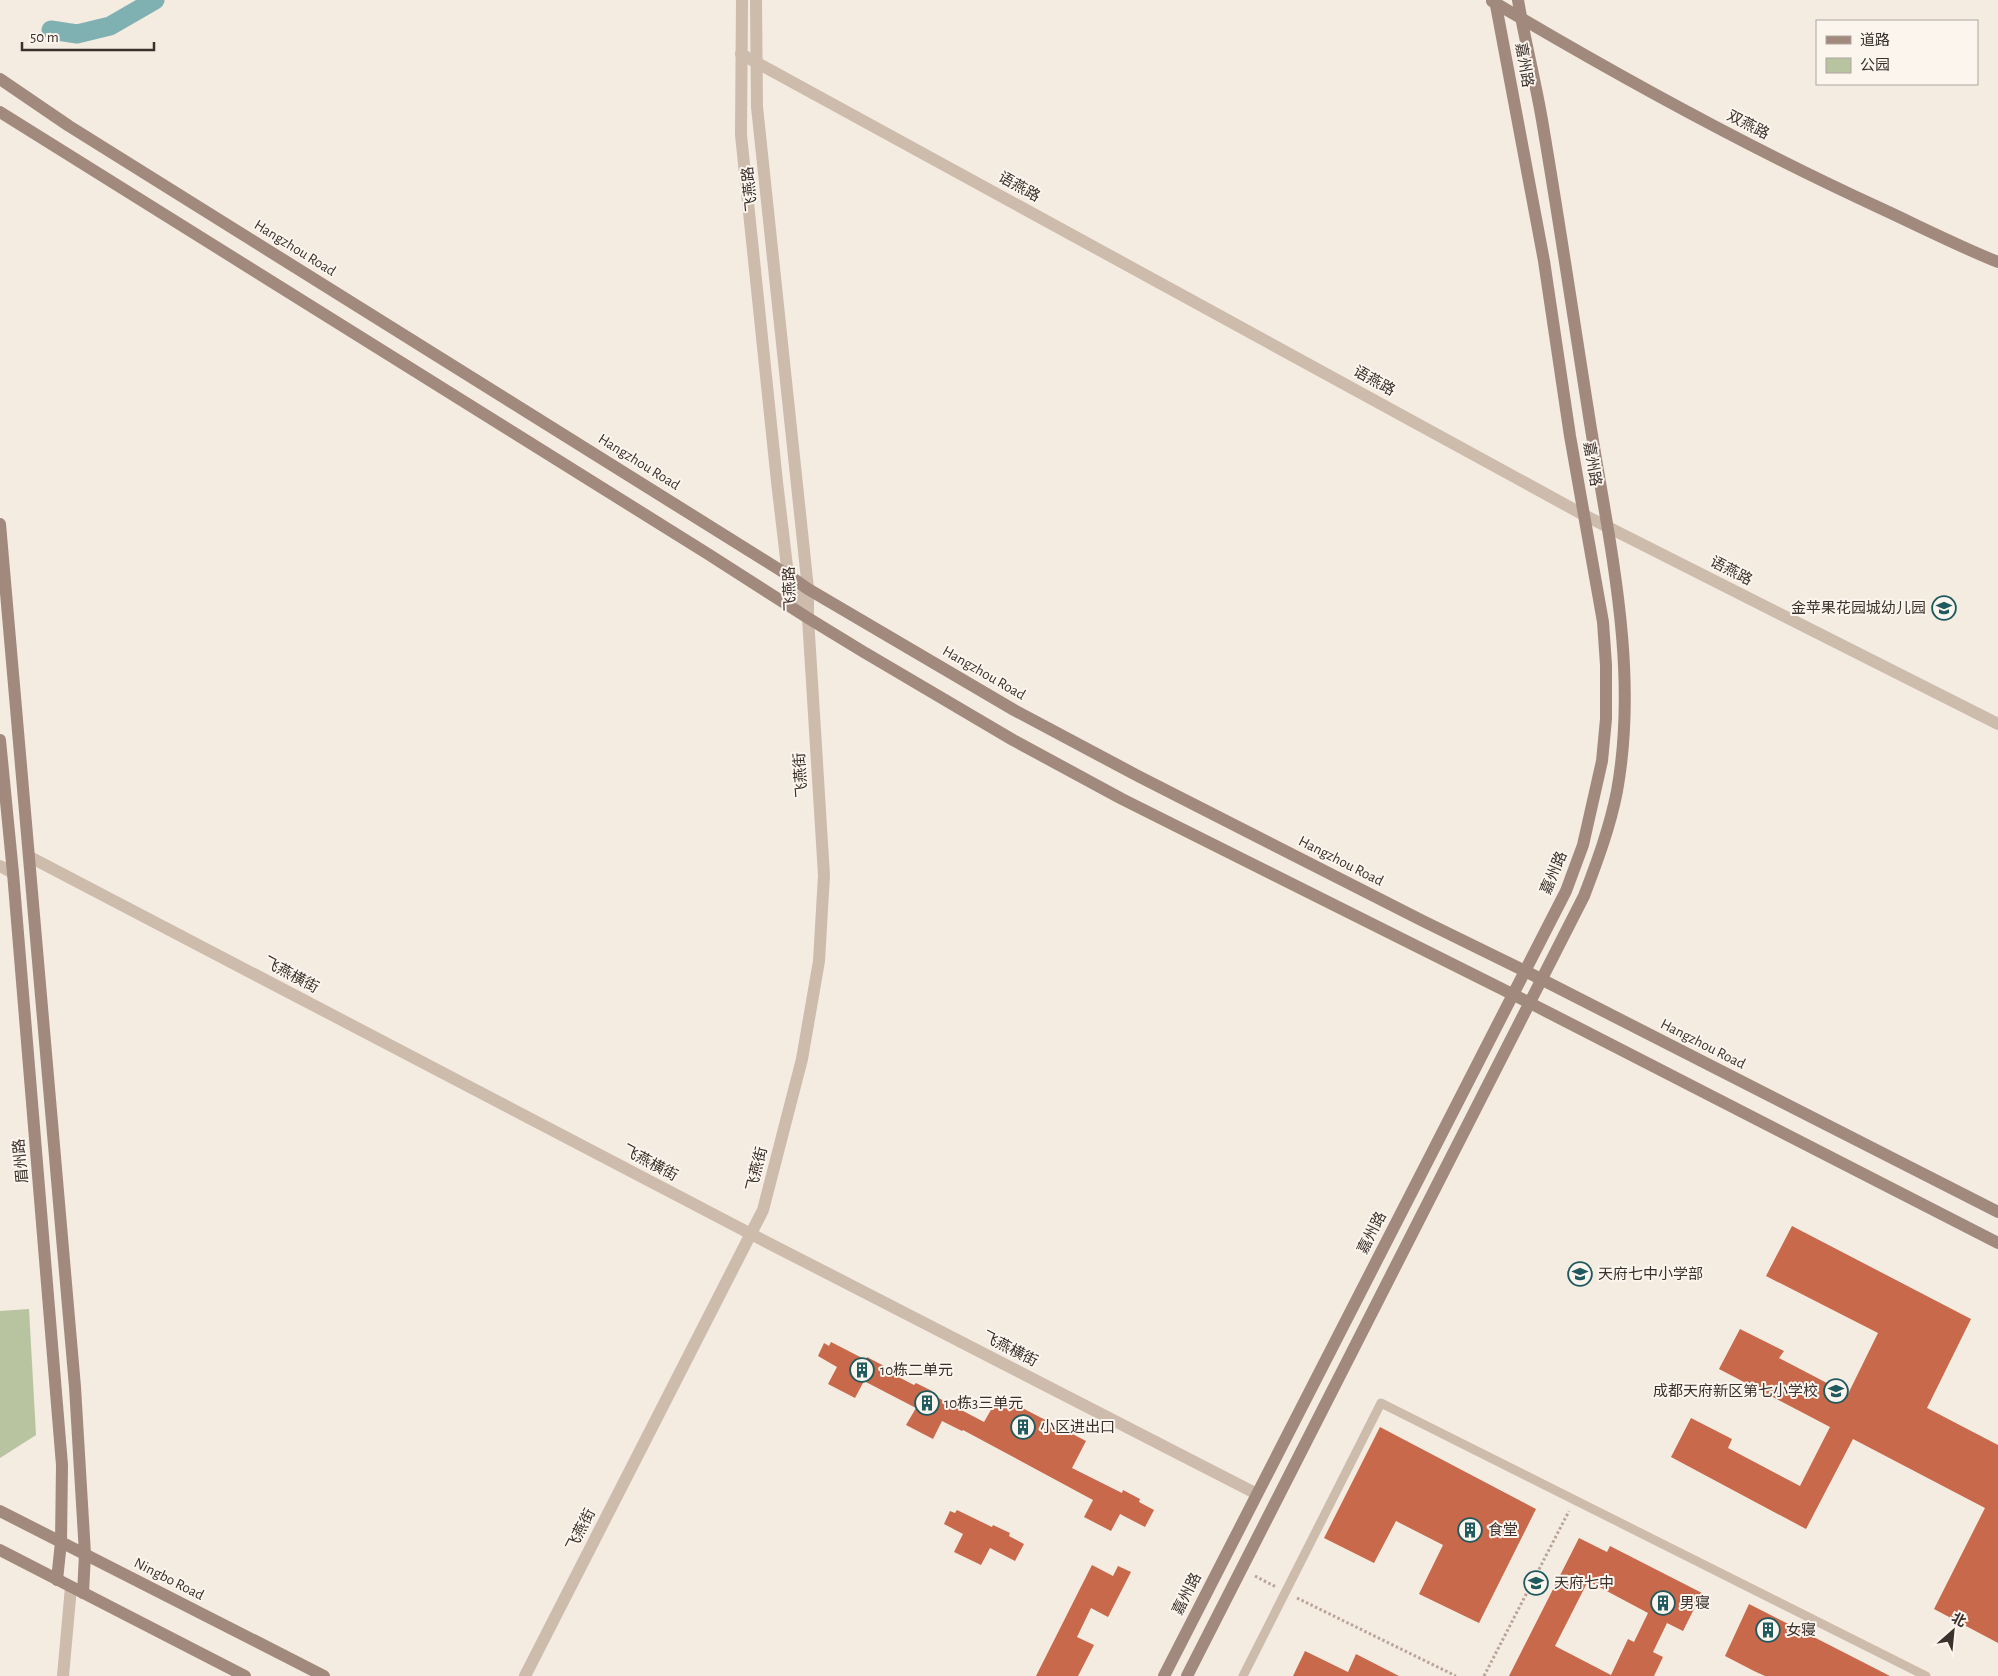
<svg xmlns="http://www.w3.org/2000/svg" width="1998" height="1676" font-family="'Alegreya Sans','Noto Sans SC',sans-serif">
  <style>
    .green { fill: #b8c4a0 }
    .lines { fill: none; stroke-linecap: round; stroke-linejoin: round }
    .canal { stroke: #7fb0b2; stroke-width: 19 }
    .building { fill: #c8694b; fill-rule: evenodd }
    .path { stroke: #b9a596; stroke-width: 3; stroke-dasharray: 2.5 2.5; stroke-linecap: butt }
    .lane { stroke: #cdbbac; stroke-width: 9 }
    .street { stroke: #cdbbac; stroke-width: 12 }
    .secondary { stroke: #a18a7d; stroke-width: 12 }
    .labels { text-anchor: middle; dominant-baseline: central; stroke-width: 4; stroke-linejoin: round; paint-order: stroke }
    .street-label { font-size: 15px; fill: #3b302b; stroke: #fbf5ee }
    .poi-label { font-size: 15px; fill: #3b302b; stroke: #fbf5ee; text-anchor: start }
  </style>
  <rect width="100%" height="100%" fill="#f4ebe1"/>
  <path class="green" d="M29,1309L36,1435L0,1458V1311Z"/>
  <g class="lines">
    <path class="canal" d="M51,30L77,34L110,26L155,0"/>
  </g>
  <g class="building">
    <path d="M1792,1226L1971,1319L1927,1408L1998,1445V1643L1934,1609L1985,1508L1853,1439L1806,1529L1671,1457L1691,1418L1732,1439L1728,1448L1800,1486L1830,1427L1719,1369L1740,1329L1784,1351L1779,1358L1848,1394L1878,1333L1766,1276Z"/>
    <path d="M831,1342L866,1360L867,1357L884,1366L883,1369L914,1385L916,1383L932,1391L931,1394L984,1422L999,1396L1086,1441L1072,1468L1122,1493L1123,1490L1140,1499L1139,1502L1154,1510L1145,1527L1120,1514L1111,1531L1084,1517L1093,1500L963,1430L962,1431L942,1421L933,1439L906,1425L916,1408L864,1381L855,1398L828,1384L837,1367L818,1356L824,1343L829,1346Z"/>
    <path d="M1380,1427L1536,1509L1479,1623L1419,1594L1443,1545L1396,1521L1374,1563L1324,1538Z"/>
    <path d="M957,1510L992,1527L993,1525L1010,1533L1009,1536L1024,1544L1015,1561L990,1548L981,1565L954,1552L963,1534L944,1524L950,1511L955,1513Z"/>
    <path d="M1579,1538L1607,1552L1610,1546L1702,1593L1683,1631L1667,1623L1653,1652L1663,1657L1654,1676H1509ZM1588,1581L1648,1613L1634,1642L1628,1639L1611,1675L1555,1646Z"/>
    <path d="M1092,1565L1113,1576L1118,1566L1131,1572L1108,1617L1091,1608L1077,1637L1094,1645L1078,1676H1036Z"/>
    <path d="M1749,1604L1890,1676H1765L1754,1671L1725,1656Z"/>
    <path d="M1305,1651L1348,1672L1356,1654L1399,1676H1293Z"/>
  </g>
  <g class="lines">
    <g class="path">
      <path d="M1255,1576L1276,1587"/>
      <path d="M1297,1598L1456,1676"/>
      <path d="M1484,1676L1569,1511"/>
    </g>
    <path class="lane" d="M1243,1676L1381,1403L1926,1676"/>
    <g class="street">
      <path d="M742,0L741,135L777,482L788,575L808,618V589L757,107L756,0"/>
      <path d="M741,54L1584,515L1998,724"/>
      <path d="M30,857L751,1234L1257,1494"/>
      <path d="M0,866L13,873"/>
      <path d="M63,1676L71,1587"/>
      <path d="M525,1676L763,1210L802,1059L819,961L824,875L808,618"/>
    </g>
    <g class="secondary">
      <path d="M1492,1C1618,76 1747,147 1880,208C1919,226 1958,246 1998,262"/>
      <path d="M0,79L69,126L788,575L808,589L1014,710L1138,776L1423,921L1525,971L1998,1212"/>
      <path d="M0,112L708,554L808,618L862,651L1013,740L1122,799L1530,1003L1998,1243"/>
      <path d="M0,524L75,1387L85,1554L83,1593"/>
      <path d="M0,740L13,873L62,1465L61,1542L57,1580"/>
      <path d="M0,1511L324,1676"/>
      <path d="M0,1550L245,1676"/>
      <path d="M1164,1676L1566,891L1583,845L1602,761L1606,719V665L1603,622L1570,436L1544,261L1495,0"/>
      <path d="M1187,1676L1584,896C1597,862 1610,827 1617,791C1640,664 1607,535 1588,410C1573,315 1559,220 1543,126C1536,83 1525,42 1518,0"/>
    </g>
  </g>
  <defs>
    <g id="school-ring" transform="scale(1.25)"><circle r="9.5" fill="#fbf5ee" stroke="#1f5a5e" stroke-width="1.5"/><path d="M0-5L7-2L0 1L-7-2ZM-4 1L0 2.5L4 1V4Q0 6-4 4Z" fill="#1f5a5e"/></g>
    <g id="building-ring" transform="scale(1.25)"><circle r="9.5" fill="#fbf5ee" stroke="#1f5a5e" stroke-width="1.5"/><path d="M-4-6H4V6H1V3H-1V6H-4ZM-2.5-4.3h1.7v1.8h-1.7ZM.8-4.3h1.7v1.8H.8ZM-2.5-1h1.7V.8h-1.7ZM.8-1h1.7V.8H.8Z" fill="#1f5a5e"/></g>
  </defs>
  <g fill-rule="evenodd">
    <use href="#school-ring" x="1944" y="608"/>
    <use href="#school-ring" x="1580" y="1274"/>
    <use href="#building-ring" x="862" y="1370"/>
    <use href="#school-ring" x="1836" y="1391"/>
    <use href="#building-ring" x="927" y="1403"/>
    <use href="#building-ring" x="1023" y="1427"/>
    <use href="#building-ring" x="1470" y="1530"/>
    <use href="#school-ring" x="1536" y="1583"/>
    <use href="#building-ring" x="1663" y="1603"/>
    <use href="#building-ring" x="1768" y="1630"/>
  </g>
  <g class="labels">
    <g class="street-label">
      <text transform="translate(1524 65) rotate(80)">嘉州路</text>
      <text transform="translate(1748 125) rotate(27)">双燕路</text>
      <text transform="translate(1019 187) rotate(29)">语燕路</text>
      <text transform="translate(750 189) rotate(-96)">飞燕路</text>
      <text transform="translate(295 248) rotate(32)">Hangzhou Road</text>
      <text transform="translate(1374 381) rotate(29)">语燕路</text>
      <text transform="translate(639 462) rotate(32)">Hangzhou Road</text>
      <text transform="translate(1592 464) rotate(80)">嘉州路</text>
      <text transform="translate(1731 571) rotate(27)">语燕路</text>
      <text transform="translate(790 589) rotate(-92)">飞燕路</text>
      <text transform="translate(984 673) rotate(30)">Hangzhou Road</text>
      <text transform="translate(801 775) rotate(-94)">飞燕街</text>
      <text transform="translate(1341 861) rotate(27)">Hangzhou Road</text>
      <text transform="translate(1554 873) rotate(-67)">嘉州路</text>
      <text transform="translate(291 975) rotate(28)">飞燕横街</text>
      <text transform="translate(1703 1044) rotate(27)">Hangzhou Road</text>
      <text transform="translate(21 1161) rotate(-95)">眉州路</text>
      <text transform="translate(650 1163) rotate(28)">飞燕横街</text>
      <text transform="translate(757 1169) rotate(-76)">飞燕街</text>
      <text transform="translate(1372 1233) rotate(-63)">嘉州路</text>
      <text transform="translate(1010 1349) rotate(27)">飞燕横街</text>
      <text transform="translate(581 1530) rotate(-63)">飞燕街</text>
      <text transform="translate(169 1579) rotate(27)">Ningbo Road</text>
      <text transform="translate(1187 1594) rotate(-63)">嘉州路</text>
    </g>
    <g class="poi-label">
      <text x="1926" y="608" text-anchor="end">金苹果花园城幼儿园</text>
      <text x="1598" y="1274">天府七中小学部</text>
      <text x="880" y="1370">10栋二单元</text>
      <text x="1818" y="1391" text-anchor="end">成都天府新区第七小学校</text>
      <text x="944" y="1403">10栋3三单元</text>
      <text x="1040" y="1427">小区进出口</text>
      <text x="1488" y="1530">食堂</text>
      <text x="1554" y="1583">天府七中</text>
      <text x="1680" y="1603">男寝</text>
      <text x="1786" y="1630">女寝</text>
    </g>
  </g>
  <rect x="1816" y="20" width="162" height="65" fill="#fbf5ee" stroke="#aea6a0"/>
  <rect x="1826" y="36" width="25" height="8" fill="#a18a7d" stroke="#aea6a0"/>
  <text x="1860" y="45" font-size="15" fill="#3b302b">道路</text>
  <rect x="1826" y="58" width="25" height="15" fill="#b8c4a0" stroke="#aea6a0"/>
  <text x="1860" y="70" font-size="15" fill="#3b302b">公园</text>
  <g transform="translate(1953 1631) rotate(27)" stroke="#fbf5ee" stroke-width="4" paint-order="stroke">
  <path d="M0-4L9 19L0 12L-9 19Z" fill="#3b302b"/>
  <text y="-8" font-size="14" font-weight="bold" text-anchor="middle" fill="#3b302b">北</text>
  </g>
  <path d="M22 42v8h132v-8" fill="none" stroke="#3b302b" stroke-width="2.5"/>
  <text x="30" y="42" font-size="15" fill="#3b302b" stroke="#fbf5ee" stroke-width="4" paint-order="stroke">50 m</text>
</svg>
